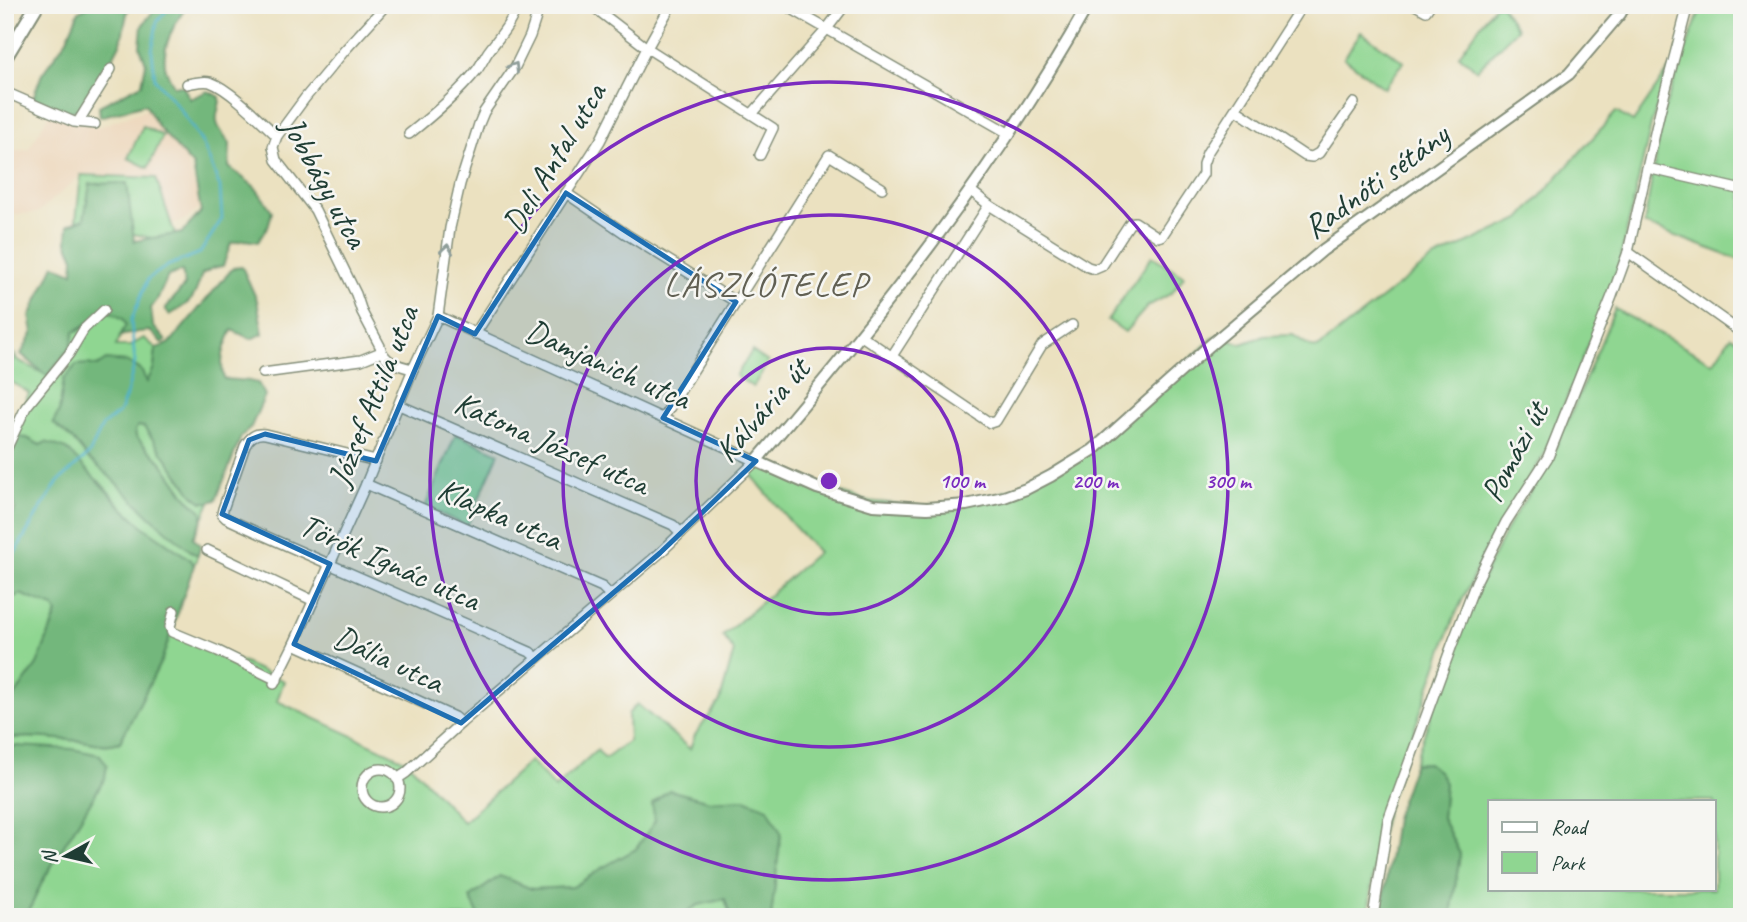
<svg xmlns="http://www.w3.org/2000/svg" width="1747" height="922" font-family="Caveat,sans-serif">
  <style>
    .built { fill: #edd7bb }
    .green { fill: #8fd691; stroke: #578a62; stroke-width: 2; fill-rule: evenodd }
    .forest { fill: #73b77b; stroke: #497a58; stroke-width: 2 }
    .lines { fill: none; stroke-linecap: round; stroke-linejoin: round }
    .stream { stroke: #4eb2cd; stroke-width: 2.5 }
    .minor-casing { stroke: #858f7a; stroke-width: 12 }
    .tertiary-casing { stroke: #858f7a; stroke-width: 14 }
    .secondary-casing { stroke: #858f7a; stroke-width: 16 }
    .minor { stroke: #fff; stroke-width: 9 }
    .tertiary { stroke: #fff; stroke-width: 10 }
    .secondary { stroke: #fff; stroke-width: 12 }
    .oneway { stroke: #8f9e9a }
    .marked { fill: #1f6fb2; fill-opacity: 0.2; stroke: #1f6fb2; stroke-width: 5; stroke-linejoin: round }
    .ring { fill: none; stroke: #7b2cbf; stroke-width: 3.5 }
    .labels { text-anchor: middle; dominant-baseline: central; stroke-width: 5; stroke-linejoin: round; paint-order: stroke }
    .street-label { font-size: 33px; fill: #1f3d34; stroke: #f6f6f2 }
    .neighbourhood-label { font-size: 35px; letter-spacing: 2px; fill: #616053; stroke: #f6f6f2 }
    .centre { fill: #7b2cbf; stroke: #f6f6f2; stroke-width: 3.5 }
    .ring-label { font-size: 21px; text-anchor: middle; font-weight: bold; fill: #7b2cbf; stroke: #f6f6f2; stroke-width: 5; stroke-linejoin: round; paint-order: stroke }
  </style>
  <rect width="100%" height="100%" fill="#f6f6f2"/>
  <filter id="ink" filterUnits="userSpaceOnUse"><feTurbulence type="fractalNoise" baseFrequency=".0143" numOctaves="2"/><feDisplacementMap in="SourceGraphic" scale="14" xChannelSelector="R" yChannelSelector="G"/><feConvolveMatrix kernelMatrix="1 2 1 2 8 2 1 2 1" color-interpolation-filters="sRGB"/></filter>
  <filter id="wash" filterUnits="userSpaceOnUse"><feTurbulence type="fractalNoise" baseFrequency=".00686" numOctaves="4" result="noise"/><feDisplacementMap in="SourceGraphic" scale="28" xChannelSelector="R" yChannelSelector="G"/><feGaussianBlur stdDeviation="1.57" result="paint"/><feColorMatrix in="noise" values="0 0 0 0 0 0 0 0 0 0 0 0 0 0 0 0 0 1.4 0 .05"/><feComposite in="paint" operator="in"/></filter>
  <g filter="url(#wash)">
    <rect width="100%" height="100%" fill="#ebe1c0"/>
    <path class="built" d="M153,107L185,157L201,206L187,219L171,224L156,178L81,175L37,213L5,215V150H28L49,115L98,127Z"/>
    <g class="green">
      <path d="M1495,5H1501L1517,29L1477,70L1459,55Z"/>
      <path d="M1702,5H1742V261L1644,224L1664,110Z"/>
      <path d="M1361,32L1404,62L1384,88L1344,58Z"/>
      <path d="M1670,68L1651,125L1619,264L1603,308L1544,455L1491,539L1453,620L1387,807L1375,858L1368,917H771L781,833L745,799L709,801L669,790L655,821L636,849L602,868L573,887L532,889L500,876L470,898L480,917H26L43,880L105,778L17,746L5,748V739C30,735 57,739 82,741C98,743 104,747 120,742L162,659L170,634L173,631L284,681L277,701L407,761L463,822L530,761L555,788L597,750L605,759L629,741L628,714L637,704L690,749L695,735L720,701L734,651L723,636L818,552L792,524L749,472L762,458L813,484L866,501L923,506L979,500L1024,485L1067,464L1105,437L1215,336L1242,344L1264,336L1293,335L1311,347L1318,348L1431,260L1520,219L1616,112L1633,122Z"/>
      <path d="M143,126L163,136L148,168L128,158Z"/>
      <path d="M81,175L156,178L178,244L76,221Z"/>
      <path d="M1152,256L1184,276L1172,293L1148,306L1125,332L1108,320Z"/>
      <path d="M1615,309L1713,363L1731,336L1742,342V917H1455L1451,914L1460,854L1442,818L1445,783L1428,763L1414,764L1449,662L1481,582L1509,524L1549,462L1575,404ZM1490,801H1714V889H1490Z"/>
      <path d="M109,311L123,319L126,325L116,346H130L144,338L156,348L154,368L147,382L88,364L64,379L59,412L53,423L72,439L88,458L108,475L193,553L198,555L194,565L191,560L145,528L123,508L99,481L40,445L27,438H18L5,463V449L29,393L5,378L15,355L16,359L48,376L74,332L85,328L99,316Z"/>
      <path d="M752,351L768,362L753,387L736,376Z"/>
      <path d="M138,426L144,427L193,495L202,502H210L202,520V511L186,497L162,463L136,437L135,430Z"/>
      <path d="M456,434L499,453L467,526L425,507Z"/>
      <path d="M20,594L55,607L57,613L37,665L5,709V601Z"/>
      <path d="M725,899L731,917H678L698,905Z"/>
    </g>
    <g class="forest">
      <path d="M90,5H125L128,9L121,42L88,105L67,114L33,98L42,74L67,39L79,11Z"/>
      <path d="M158,5H188C175,22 160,48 166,70C168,75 171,81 174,86H183L190,99L208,91L220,97C221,105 215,114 217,122C218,130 226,137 230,143L229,167L255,187L272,211L269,224L258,242L245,240L231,243L223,266L213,268L202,274C194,300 193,301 170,315L165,309L185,285L182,271L168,276L157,300L151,308L153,326L166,341L162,343L150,331L138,332L120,336L126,325L123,319L109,311L74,332L71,346L47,376L21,354L33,332L30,316L54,265L73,273L74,258L67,242L68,225L84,219L90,184L127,183L134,241L182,233L201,212L193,166L159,128L145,104L100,117L99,106L142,84L146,63L140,47L142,26Z"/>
      <path d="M242,267L257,300L263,334L251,339L232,330C224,347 219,361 224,379L250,381L258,383L265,395L251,427L241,437L216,500L210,502H202L193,495L144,427L138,426L135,430L136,437L162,463L186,497L202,512V520L193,538L201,545L198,555L193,553L151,517L108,475L88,458L72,439L53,423L59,412L64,379L76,365L88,364L97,366L106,360L128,362L141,370L147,382L154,368L156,348L169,344L233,268Z"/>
      <path d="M18,437L27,438L40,445L46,442L67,449L123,508L145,528L191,560L194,565L162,659L120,742C104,747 98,743 82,741C57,739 30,735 5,739V709L37,665L57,613L54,607L20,594L5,601V529L15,510L13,498L5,486V463Z"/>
      <path d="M17,746L72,749L100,755L107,765L105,778L43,880L26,917H5V748Z"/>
      <path d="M1428,763L1439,772L1445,783L1442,818L1460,854L1451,914L1455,917H1381L1395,818L1414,764Z"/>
      <path d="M669,790L709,801L745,799L768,808L781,833L771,917H731L725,899L698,905L678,917H480L470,898L500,876L532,889L573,887L602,868L636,849L655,821L652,804Z"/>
    </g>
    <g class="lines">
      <path class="stream" d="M5,570L38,513L58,482L89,454L103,425L119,413L126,396L135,362L131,321L148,279L167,266L200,253L222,219L220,187L203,144L180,109L155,79L152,51L157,22L171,5"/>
    </g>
  </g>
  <g filter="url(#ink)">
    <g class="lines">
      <g class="minor-casing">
        <g id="minor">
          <path d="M386,5L345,50L305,98L277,136L273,147L276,160L315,210L356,294L362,312L380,346C383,362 399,366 413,369"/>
          <path d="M591,5L647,48L773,128L760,155"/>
          <path d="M785,5L1010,134"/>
          <path d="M1415,5L1426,11L1430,5"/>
          <path d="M187,84C194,83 203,80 210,82C230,89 261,121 277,136"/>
          <path d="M5,92L74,122L95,124"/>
          <path d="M1236,110L1305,156L1312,157L1319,153L1354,103"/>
          <path d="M752,114L826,30L845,5"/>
          <path d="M78,122L111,69"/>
          <path d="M409,134C433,115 457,95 477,70C481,65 484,58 488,52C499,37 512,23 517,5"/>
          <path d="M1647,168L1742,190"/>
          <path d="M971,191L989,205L1088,267L1095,269L1102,266L1130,223L1135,222L1158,237L1162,236L1203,174V164L1207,153L1302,5"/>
          <path d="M566,193L626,234L736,302"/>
          <path d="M1628,252L1742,333"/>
          <path d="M475,334L600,141L647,48L671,5"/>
          <path d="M860,335L990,423L996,421L1042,345L1072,325"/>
          <path d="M892,356L989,205"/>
          <path d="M263,373L361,360L381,352"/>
          <path d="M399,405L673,525L681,533"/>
          <path d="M663,418L829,155L882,188"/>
          <path d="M5,452L26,407L69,354L84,329L104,310"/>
          <path d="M376,461L265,434C255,433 250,437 245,446L223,509L222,514L226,518L265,536L530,652L537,658"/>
          <path d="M366,484L602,587L610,595"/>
          <path d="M207,550L314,601"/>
          <path d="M174,611L170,627L172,632L218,651L277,680"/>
          <path d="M294,644L454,717L461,723"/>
          <path d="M274,684L294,644L366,484L413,369L438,316L450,228L460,184L479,124L484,112L515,67L530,36L540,5"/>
          <circle cx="381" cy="788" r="19"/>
          <path d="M397,779L406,773L461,723L660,553L756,461L438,316"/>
          <path d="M1373,917L1388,820L1452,645L1476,582L1506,522L1548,457L1612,296L1628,252L1660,111L1688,5"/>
        </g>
      </g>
      <g class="tertiary-casing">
        <path id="tertiary" d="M1088,5C996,170 878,318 756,461L817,488L873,505L927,508L966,505L1004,497L1026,489L1051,476L1093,450L1208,347L1323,250L1569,74L1620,14L1625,5"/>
      </g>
      <g class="secondary-casing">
        <path id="secondary" d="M5,58L37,5"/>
      </g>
      <use href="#minor" class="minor"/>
      <use href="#tertiary" class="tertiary"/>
      <use href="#secondary" class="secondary"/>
    </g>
    <defs><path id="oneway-chevron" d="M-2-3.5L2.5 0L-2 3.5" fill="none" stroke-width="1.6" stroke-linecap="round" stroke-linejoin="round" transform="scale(1.75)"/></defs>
    <g class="oneway">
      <use href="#oneway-chevron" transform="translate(514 67) rotate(-59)"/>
      <use href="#oneway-chevron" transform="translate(447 249) rotate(-82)"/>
    </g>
  </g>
  <path class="marked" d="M566,193L736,302L663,418L756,461L660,553L461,723L294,644L330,564L222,514L249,440L265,434L376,461L438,316L475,334Z"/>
  <g class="ring">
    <circle cx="829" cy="481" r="133"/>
    <circle cx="829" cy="481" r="266"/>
    <circle cx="829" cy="481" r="399"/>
  </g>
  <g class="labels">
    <g class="street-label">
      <text transform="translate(554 158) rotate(-59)">Deli Antal utca</text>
      <text transform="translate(1376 181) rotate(-36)">Radnóti sétány</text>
      <text transform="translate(325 182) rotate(61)">Jobbágy utca</text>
      <text transform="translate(608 364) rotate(24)">Damjanich utca</text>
      <text transform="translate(373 396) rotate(-68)">József Attila utca</text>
      <text transform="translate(762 410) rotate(-49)">Kálvária út</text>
      <text transform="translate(552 443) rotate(24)">Katona József utca</text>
      <text transform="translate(1514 452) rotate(-62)">Pomázi út</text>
      <text transform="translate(500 514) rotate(24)">Klapka utca</text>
      <text transform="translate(390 562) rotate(24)">Török Ignác utca</text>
      <text transform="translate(389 659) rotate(25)">Dália utca</text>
    </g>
    <g class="neighbourhood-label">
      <text x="766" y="284">LÁSZLÓTELEP</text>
    </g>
  </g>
  <circle cx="829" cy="481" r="10" class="centre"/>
  <g class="ring-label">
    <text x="962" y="488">100 m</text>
    <text x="1095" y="488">200 m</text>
    <text x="1228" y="488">300 m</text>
  </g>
  <rect width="1747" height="922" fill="none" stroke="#f6f6f2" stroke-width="28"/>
  <rect x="1488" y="800" width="228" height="91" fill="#f6f6f2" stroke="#a0aca6" stroke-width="2"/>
  <rect x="1502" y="822" width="35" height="10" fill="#ffffff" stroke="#a0aca6" stroke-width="2"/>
  <text x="1551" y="834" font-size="21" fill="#1f3d34">Road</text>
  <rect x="1502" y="852" width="35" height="21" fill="#8fd691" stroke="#a0aca6" stroke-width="2"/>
  <text x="1551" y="870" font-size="21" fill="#1f3d34">Park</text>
  <g transform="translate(66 856) rotate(262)" stroke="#f6f6f2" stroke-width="5" paint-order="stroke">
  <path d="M0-5L12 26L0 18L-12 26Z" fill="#1f3d34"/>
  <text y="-10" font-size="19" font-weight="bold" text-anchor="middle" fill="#1f3d34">N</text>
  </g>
</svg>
